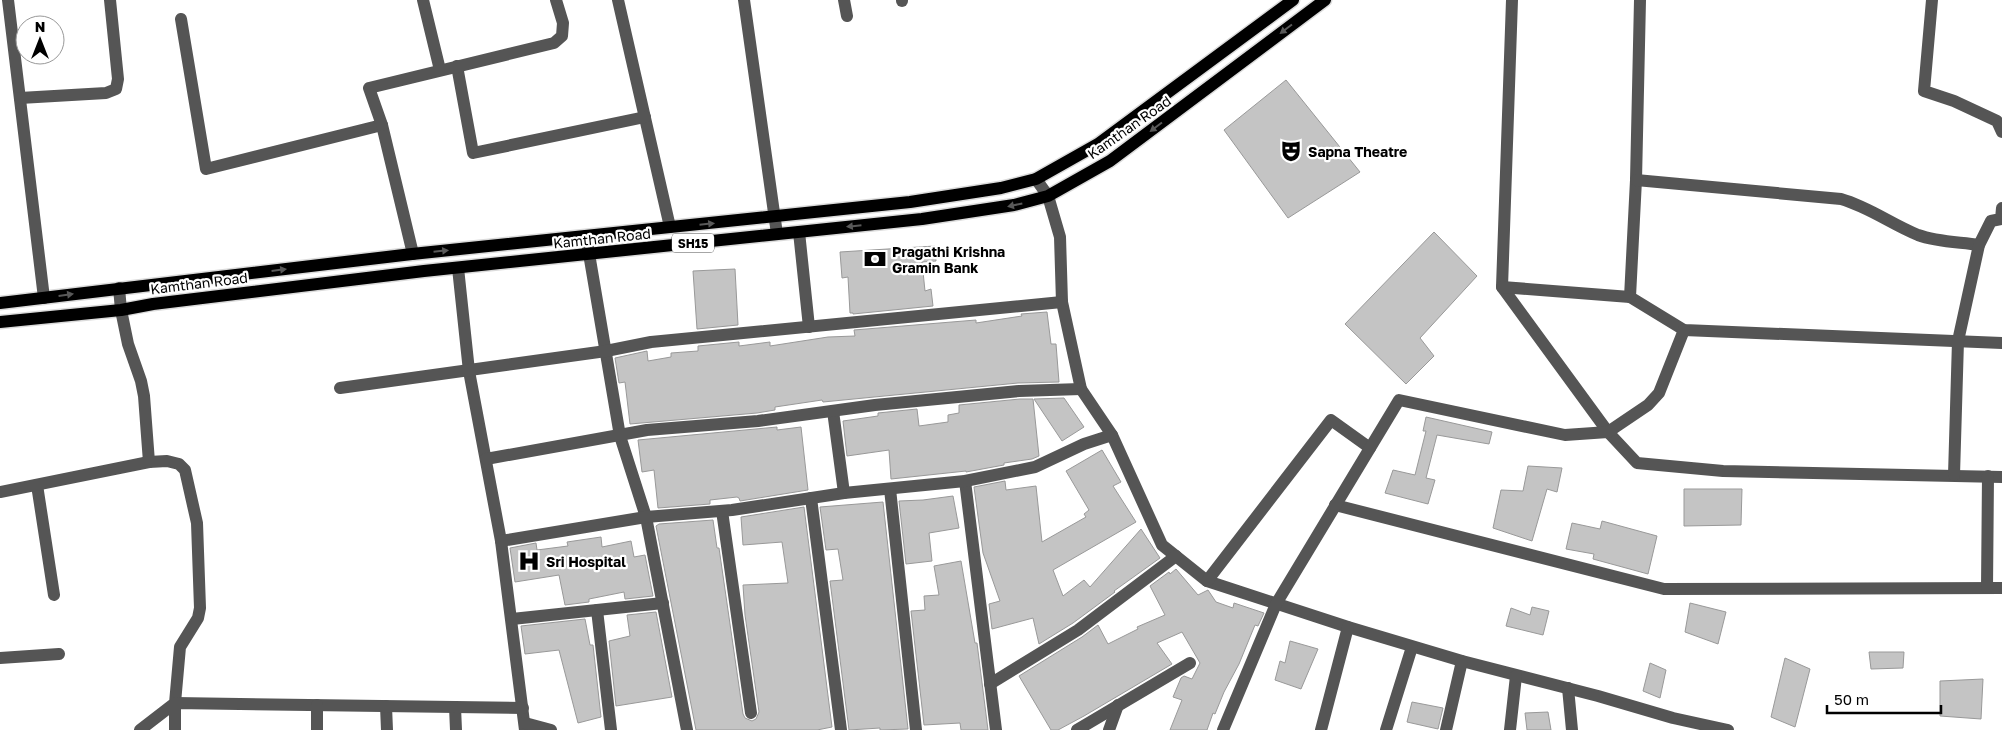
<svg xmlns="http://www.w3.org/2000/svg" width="2002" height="730" font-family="'Golos Text',sans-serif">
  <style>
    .building { fill: #c4c4c4; stroke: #999 }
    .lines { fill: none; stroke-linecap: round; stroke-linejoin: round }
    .major-casing { stroke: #dbdbdb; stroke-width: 15 }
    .minor { stroke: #555; stroke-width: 12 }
    .major { stroke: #000; stroke-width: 12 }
    .oneway { fill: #595959 }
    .labels { text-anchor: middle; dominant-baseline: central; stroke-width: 4.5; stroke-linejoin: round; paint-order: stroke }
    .shield { fill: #fff; stroke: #4c4c4c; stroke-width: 1 }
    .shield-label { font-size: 12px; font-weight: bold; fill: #000 }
    .street-label { font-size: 14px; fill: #000; stroke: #fff }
    .poi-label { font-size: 14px; font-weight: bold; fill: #000; stroke: #fff; text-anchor: start }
  </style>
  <rect width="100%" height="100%" fill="#fff"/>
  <g class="building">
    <path d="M1286,80L1360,172L1288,218L1224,130Z"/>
    <path d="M1434,232L1477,276L1420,338L1434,356L1406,384L1345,324Z"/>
    <path d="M935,246L936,261L922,262L925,291L931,289L933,306L853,314V313H850L848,277L842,278L840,252Z"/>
    <path d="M735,269L738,325L697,329L693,271Z"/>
    <path d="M1047,312L1051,344H1056L1059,382L1018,383L823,402L822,400L775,407V410L757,413L630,424L625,382L619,383L615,358L647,351L648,361L671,357V353L698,351V346L739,342V346L770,342V346L828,337L855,336L854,330L976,320V323L1022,316L1021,314Z"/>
    <path d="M1064,398L1084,427L1062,441L1034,399Z"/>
    <path d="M1020,399H1033L1039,456L1032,459L1004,463V465L966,472V471L891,479L889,450L847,456L843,421L878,416V413L917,409L919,426L948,422V415L959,413V405Z"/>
    <path d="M1426,417L1492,432L1489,444L1437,435L1426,478L1435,480L1428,504L1385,493L1393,470L1415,475L1426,431H1423Z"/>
    <path d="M777,427V430L801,427L808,490L740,501L739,498L737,497L710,500V504L658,508L654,470L642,472L638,440Z"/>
    <path d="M1102,450L1121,482L1113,486L1136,522L1053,570L1063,596L1084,580L1090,587L1141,529L1160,558L1114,591L1115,592L1073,623L1039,644L1033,618L992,629L989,604L1000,601L983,553L974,487L1005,481L1006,490L1036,486L1042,542L1086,517L1084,514L1089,510L1066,471Z"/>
    <path d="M1528,466L1562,468L1557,492L1547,489L1532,541L1493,528L1501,490L1523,491Z"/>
    <path d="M1684,489H1742L1741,525L1684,526Z"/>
    <path d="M953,496L959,528L929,533L932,561L906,564L899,501L923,500Z"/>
    <path d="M883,502L908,729L880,730V728L849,730L830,581L843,580L838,549L826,550L820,507Z"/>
    <path d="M804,507L832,727L817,730H696L656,526L659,524L713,520L717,548H719L743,714L745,718L752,721L756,719L759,712L745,615L743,585L788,583L782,542L743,545L741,517Z"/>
    <path d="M1602,521L1657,536L1648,574L1593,559L1594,554L1566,549L1572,523L1600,529Z"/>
    <path d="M601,537L602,547L631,541L634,557L645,555L653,596L625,599L624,592L589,599V602L565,605L559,575L515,582L510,548L536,543L537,550L568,546L567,542Z"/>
    <path d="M961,561L975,643H977L988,730H961L960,723L924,725L911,611L925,610L924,596L939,595L934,566Z"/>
    <path d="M1176,569L1198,595L1208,590L1216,602L1233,608L1234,603L1264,613L1258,626L1255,625L1239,664L1224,692L1215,714L1213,713L1207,730H1170L1182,700L1173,697L1181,678L1184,676L1192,679L1200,663L1182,632L1157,643L1172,664L1084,716L1058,730H1051L1019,676L1082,637L1098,625L1108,644L1138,629L1137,627L1165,615L1150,586L1169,572L1170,574Z"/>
    <path d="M1690,603L1726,612L1718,644L1685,632Z"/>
    <path d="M1532,607L1549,611L1543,635L1506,626L1511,608L1530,615Z"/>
    <path d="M656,612L672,697L616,706L609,641L630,636L627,615Z"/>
    <path d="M585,619L590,645H593L601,717L578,723L559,650L525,654L521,626Z"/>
    <path d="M1290,641L1318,649L1301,689L1275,680L1280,661L1285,663Z"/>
    <path d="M1869,652H1904L1903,668L1871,669Z"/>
    <path d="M1785,658L1810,669L1795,727L1771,717Z"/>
    <path d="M1650,663L1666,670L1660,698L1643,691Z"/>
    <path d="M1983,679L1981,719L1940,716V681Z"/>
    <path d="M1412,702L1443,708L1438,729L1407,722Z"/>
    <path d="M1548,712L1551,730H1527L1525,713Z"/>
  </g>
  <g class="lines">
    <g class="major-casing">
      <g id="major">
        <path d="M0,303L412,254L910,202L1001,188L1036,179L1098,144L1293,0"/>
        <path d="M0,322L121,310L153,304L424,271L922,219L1014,205L1048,196L1110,161L1325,0"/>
      </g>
    </g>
    <g class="minor">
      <path d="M8,0L44,298"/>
      <path d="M423,0L440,70"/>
      <path d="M618,0L670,227"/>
      <path d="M744,0L777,234"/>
      <path d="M844,0L847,16"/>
      <path d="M902,0V1"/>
      <path d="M1512,0L1502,287L1608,432L1637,463L1723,471L2002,477"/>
      <path d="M1640,0L1636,180L1630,297L1684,330L2002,343"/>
      <path d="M1932,0L1924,91L1954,101L1997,121L2002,132"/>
      <path d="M181,19L206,169L382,125L413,254"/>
      <path d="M457,66L473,153L645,117"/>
      <path d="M20,98L106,93L116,89L118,79L110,0"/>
      <path d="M382,125L369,88L554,43L562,36L563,23L556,0"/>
      <path d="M1036,179L1048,196L1060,237L1062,302L1081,389L1112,435L1162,545L1207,581L1348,627L1462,661L1598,696L1673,718L1728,730"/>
      <path d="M1636,180L1841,199C1869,207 1891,224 1918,235C1937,242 1959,242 1979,245"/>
      <path d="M799,232L809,327"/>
      <path d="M586,236L620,436L646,517L687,730"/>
      <path d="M458,268L469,371L501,541L525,730"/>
      <path d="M1502,287L1630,297"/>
      <path d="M119,288L121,310L128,344L141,381L144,396L149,462"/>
      <path d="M340,388L606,351L651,342L1062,302"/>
      <path d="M833,411L844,493"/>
      <path d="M486,459L647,430L758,421L875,405L1019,391L1081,389"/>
      <path d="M1954,475L1958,341L1979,245L1991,221L2001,219L2002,208"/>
      <path d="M965,481L996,730"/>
      <path d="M37,485L54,595"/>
      <path d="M890,489L916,730"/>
      <path d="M0,492L149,462L167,461L179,464L185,470L197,523L200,608L198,618L180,647L175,703L140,730"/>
      <path d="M811,498L841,730"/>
      <path d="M1335,505L1664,589L2002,588"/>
      <path d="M722,511L751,713"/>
      <path d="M501,541L646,517L732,510L844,493L965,481L1035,467L1084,444L1112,435"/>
      <path d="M1207,581L1331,420L1370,448"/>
      <path d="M1987,588L1988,476"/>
      <path d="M597,610L611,730"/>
      <path d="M512,619L663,603"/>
      <path d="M0,658L59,654"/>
      <path d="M990,684L1078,630L1176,556"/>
      <path d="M1568,688L1572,730"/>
      <path d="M386,706L387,730"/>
      <path d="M455,707L456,730"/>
      <path d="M525,723L551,730"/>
      <path d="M175,730V703L523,708"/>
      <path d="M317,730V705"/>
      <path d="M1077,730L1190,663"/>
      <path d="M1109,730L1118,705"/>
      <path d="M1223,730L1276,604L1399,400L1565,435L1608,432L1648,405L1659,393L1684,330"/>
      <path d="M1321,730L1348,627"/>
      <path d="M1386,730L1412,647"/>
      <path d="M1446,730L1462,661"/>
      <path d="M1510,730L1516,676"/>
    </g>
    <use href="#major" class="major"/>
  </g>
  <defs><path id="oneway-solid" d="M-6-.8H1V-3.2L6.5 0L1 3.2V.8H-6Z" transform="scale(1.25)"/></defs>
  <g class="oneway">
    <use href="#oneway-solid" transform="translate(1286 29) rotate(143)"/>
    <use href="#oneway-solid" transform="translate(1156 127) rotate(143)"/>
    <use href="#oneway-solid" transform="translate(1015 205) rotate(168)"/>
    <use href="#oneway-solid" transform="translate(707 224) rotate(-6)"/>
    <use href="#oneway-solid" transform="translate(854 226) rotate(174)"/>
    <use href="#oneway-solid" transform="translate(441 251) rotate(-6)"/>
    <use href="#oneway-solid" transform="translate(279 270) rotate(-7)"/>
    <use href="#oneway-solid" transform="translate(66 295) rotate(-8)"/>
  </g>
  <defs>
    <g id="theatre-bare" transform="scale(1.725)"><path d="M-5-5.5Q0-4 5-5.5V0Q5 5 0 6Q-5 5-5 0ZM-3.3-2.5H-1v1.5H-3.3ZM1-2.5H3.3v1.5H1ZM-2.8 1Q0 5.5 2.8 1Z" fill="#000" stroke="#fff" stroke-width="2.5" paint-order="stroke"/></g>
    <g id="bank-bare" transform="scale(1.725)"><path d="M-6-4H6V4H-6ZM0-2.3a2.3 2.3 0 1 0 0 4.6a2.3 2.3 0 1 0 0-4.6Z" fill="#000" stroke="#fff" stroke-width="2.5" paint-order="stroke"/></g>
    <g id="hospital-bare" transform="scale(1.725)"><path d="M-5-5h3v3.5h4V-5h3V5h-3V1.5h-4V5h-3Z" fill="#000" stroke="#fff" stroke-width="2.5" paint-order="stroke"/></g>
  </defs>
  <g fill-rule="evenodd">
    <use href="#theatre-bare" x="1291" y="151"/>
    <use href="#bank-bare" x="875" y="259"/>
    <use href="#hospital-bare" x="529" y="561"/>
  </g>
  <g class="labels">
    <rect class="shield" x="672" y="233.5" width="42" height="19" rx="4"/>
    <g class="shield-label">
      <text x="693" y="243">SH15</text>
    </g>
    <g class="street-label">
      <text transform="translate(1129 127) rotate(-35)">Kamthan Road</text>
      <text transform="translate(602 238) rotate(-6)">Kamthan Road</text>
      <text transform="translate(199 283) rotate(-7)">Kamthan Road</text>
    </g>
    <g class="poi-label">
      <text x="1308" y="151">Sapna Theatre</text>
      <text x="892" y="251">Pragathi Krishna<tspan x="892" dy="16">Gramin Bank</tspan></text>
      <text x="546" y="561">Sri Hospital</text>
    </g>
  </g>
  <g transform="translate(40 40)"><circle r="24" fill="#ffffff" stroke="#999999"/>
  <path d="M0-4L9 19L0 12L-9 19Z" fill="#000000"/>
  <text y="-8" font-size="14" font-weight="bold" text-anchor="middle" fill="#000000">N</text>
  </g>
  <path d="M1827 705v8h114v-8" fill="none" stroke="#000000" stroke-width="2.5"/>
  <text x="1834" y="705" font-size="15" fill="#000000" stroke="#ffffff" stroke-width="4" paint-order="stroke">50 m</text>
</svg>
